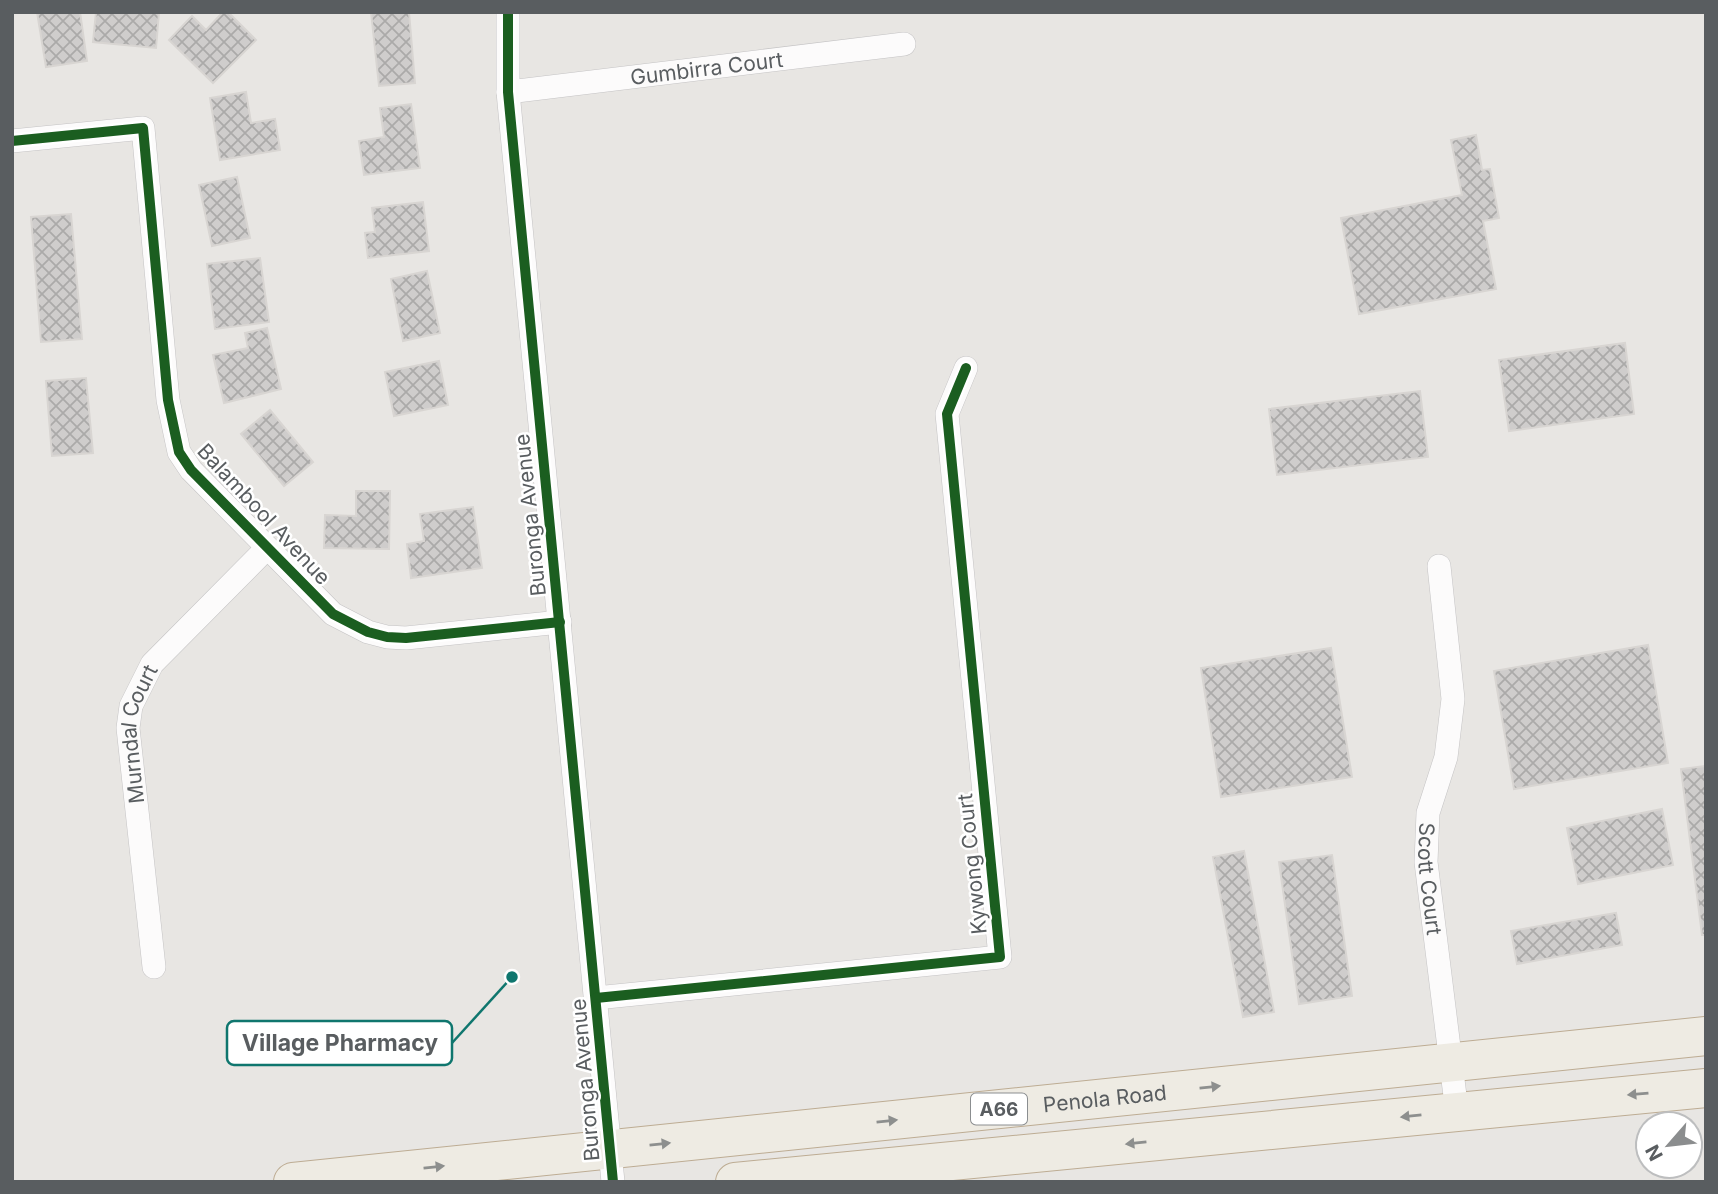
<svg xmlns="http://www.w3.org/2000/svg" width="1718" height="1194" font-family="Inter,sans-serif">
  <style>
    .building { fill: url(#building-cross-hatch); stroke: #d8d5d2; stroke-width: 2 }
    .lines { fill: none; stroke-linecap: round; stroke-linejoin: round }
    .minor-casing { stroke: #c4c3c4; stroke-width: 24 }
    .trunk-casing { stroke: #bdac93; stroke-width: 40 }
    .minor { stroke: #fcfbfb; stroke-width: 23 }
    .trunk { stroke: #eeebe3; stroke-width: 38 }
    .cycleway-casing { stroke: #fff; stroke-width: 15 }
    .cycleway { stroke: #1b5e20; stroke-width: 10 }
    .oneway { fill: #8d8f8e }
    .labels { text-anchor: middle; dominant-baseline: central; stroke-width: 5; stroke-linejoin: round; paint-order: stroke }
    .shield { fill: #fff; stroke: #8b8e90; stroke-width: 2 }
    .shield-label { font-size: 19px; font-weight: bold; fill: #595d60 }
    .street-label { font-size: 21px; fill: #595d60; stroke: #fff }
    .leader { fill: none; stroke: #0f766e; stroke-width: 2.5 }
    .callout-dot { fill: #0f766e; stroke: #fff; stroke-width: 2.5 }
    .callout { fill: #fff; stroke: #0f766e; stroke-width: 2.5 }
    .callout-label { font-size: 23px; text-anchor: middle; font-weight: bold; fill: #595d60 }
  </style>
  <defs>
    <pattern id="building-cross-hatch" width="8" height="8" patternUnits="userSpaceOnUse" patternTransform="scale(1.75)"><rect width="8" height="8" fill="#cfcdcc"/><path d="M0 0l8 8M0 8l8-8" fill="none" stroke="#abaaa9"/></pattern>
  </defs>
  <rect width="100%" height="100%" fill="#e8e6e3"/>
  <g class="building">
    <path d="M37,12H80L87,61L46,67Z"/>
    <path d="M96,12H159L156,48L93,42Z"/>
    <path d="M223,12H228L256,40L213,83L169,40L192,16L206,30Z"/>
    <path d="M371,12H409L415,83L379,86Z"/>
    <path d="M246,92L251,123L275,119L280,150L220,160L210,98Z"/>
    <path d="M411,104L420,168L364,175L359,141L384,137L380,108Z"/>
    <path d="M1476,135L1482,170L1490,169L1499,218L1483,221L1496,289L1359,314L1341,218L1462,195L1451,140Z"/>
    <path d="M237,177L250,238L212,246L199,185Z"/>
    <path d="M423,202L429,251L368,258L365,233L375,232L372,208Z"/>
    <path d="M71,214L82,339L41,342L31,217Z"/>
    <path d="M260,258L269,322L215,329L207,264Z"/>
    <path d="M427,271L440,333L403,341L391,279Z"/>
    <path d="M267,328L281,389L224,403L213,355L248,348L245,333Z"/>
    <path d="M1625,343L1634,414L1509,431L1499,360Z"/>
    <path d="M439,361L448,405L394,416L385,372Z"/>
    <path d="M86,378L93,453L52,456L46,381Z"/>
    <path d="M1420,391L1428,457L1277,475L1269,409Z"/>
    <path d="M270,410L313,462L284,486L241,434Z"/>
    <path d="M356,491H390L389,549L324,548L325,515L356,516Z"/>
    <path d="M473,507L482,568L411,578L407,544L424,541L420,514Z"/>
    <path d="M1648,645L1668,763L1514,789L1494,671Z"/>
    <path d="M1331,648L1352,777L1221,797L1201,668Z"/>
    <path d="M1706,766V935H1702L1681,769Z"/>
    <path d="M1662,809L1673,865L1578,884L1567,828Z"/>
    <path d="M1244,851L1274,1012L1243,1017L1213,857Z"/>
    <path d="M1332,855L1352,996L1299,1004L1279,862Z"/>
    <path d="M1616,913L1622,945L1517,964L1511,931Z"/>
  </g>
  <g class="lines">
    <g class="minor-casing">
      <g id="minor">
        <path d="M508,12V92L613,1182"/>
        <path id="s1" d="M508,92L904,44"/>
        <path d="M12,141L143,128L168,400L179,452L191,470L333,614L368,632L387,637L406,638L560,622"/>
        <path id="s2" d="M1439,566L1453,699L1446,757L1428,813L1426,862L1457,1112"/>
        <path id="s3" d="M154,967L128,728L131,706L152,664L267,548"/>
        <path d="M596,998L1000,957L947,414L966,368"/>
      </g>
    </g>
    <g class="trunk-casing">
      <g id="trunk">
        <path id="s4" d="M293,1182L1706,1036"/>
        <path d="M735,1182L1706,1088"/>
      </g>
    </g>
    <use href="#minor" class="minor"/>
    <use href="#trunk" class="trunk"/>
    <g class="cycleway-casing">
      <g id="cycleway">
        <path d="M508,12V92L613,1182"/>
        <path d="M12,141L143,128L168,400L179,452L191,470L333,614L368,632L387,637L406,638L560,622"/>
        <path d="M596,998L1000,957L947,414L966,368"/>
      </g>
    </g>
    <use href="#cycleway" class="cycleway"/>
  </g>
  <defs><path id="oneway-solid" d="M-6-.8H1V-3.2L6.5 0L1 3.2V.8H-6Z" transform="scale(1.75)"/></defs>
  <g class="oneway">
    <use href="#oneway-solid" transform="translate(1210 1087) rotate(-6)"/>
    <use href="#oneway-solid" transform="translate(1638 1094) rotate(175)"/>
    <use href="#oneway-solid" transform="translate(1411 1116) rotate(174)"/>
    <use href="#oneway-solid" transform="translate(887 1121) rotate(-6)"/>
    <use href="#oneway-solid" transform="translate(1136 1143) rotate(174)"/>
    <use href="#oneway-solid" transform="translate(660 1144) rotate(-6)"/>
    <use href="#oneway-solid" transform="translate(434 1167) rotate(-6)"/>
  </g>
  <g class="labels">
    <rect class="shield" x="971" y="1093.5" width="56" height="31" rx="5"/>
    <g class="shield-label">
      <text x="999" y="1109">A66</text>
    </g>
    <g class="street-label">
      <text stroke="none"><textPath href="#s1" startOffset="200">Gumbirra Court</textPath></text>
      <text transform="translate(264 514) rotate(47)">Balambool Avenue</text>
      <text transform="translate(530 515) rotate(-96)">Buronga Avenue</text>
      <text stroke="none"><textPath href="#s3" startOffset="236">Murndal Court</textPath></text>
      <text transform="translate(972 864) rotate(-96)">Kywong Court</text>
      <text stroke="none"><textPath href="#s2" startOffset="317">Scott Court</textPath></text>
      <text transform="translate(585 1080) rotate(-95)">Buronga Avenue</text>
      <text stroke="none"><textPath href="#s4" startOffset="816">Penola Road</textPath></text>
    </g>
  </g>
  <path class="leader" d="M512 977L452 1043"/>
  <circle class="callout-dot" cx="512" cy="977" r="7"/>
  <rect class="callout" x="227" y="1021" width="225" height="44" rx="7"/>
  <g class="callout-label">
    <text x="340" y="1051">Village Pharmacy</text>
  </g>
  <rect width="1718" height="1194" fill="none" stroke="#595d60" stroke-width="28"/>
  <g transform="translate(1669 1145) rotate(242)"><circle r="33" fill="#ffffff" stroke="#bdbebf" stroke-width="2"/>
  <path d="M0-5L12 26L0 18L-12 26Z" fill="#8b8d8e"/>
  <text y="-10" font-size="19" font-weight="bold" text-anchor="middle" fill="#595d60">N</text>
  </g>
</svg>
